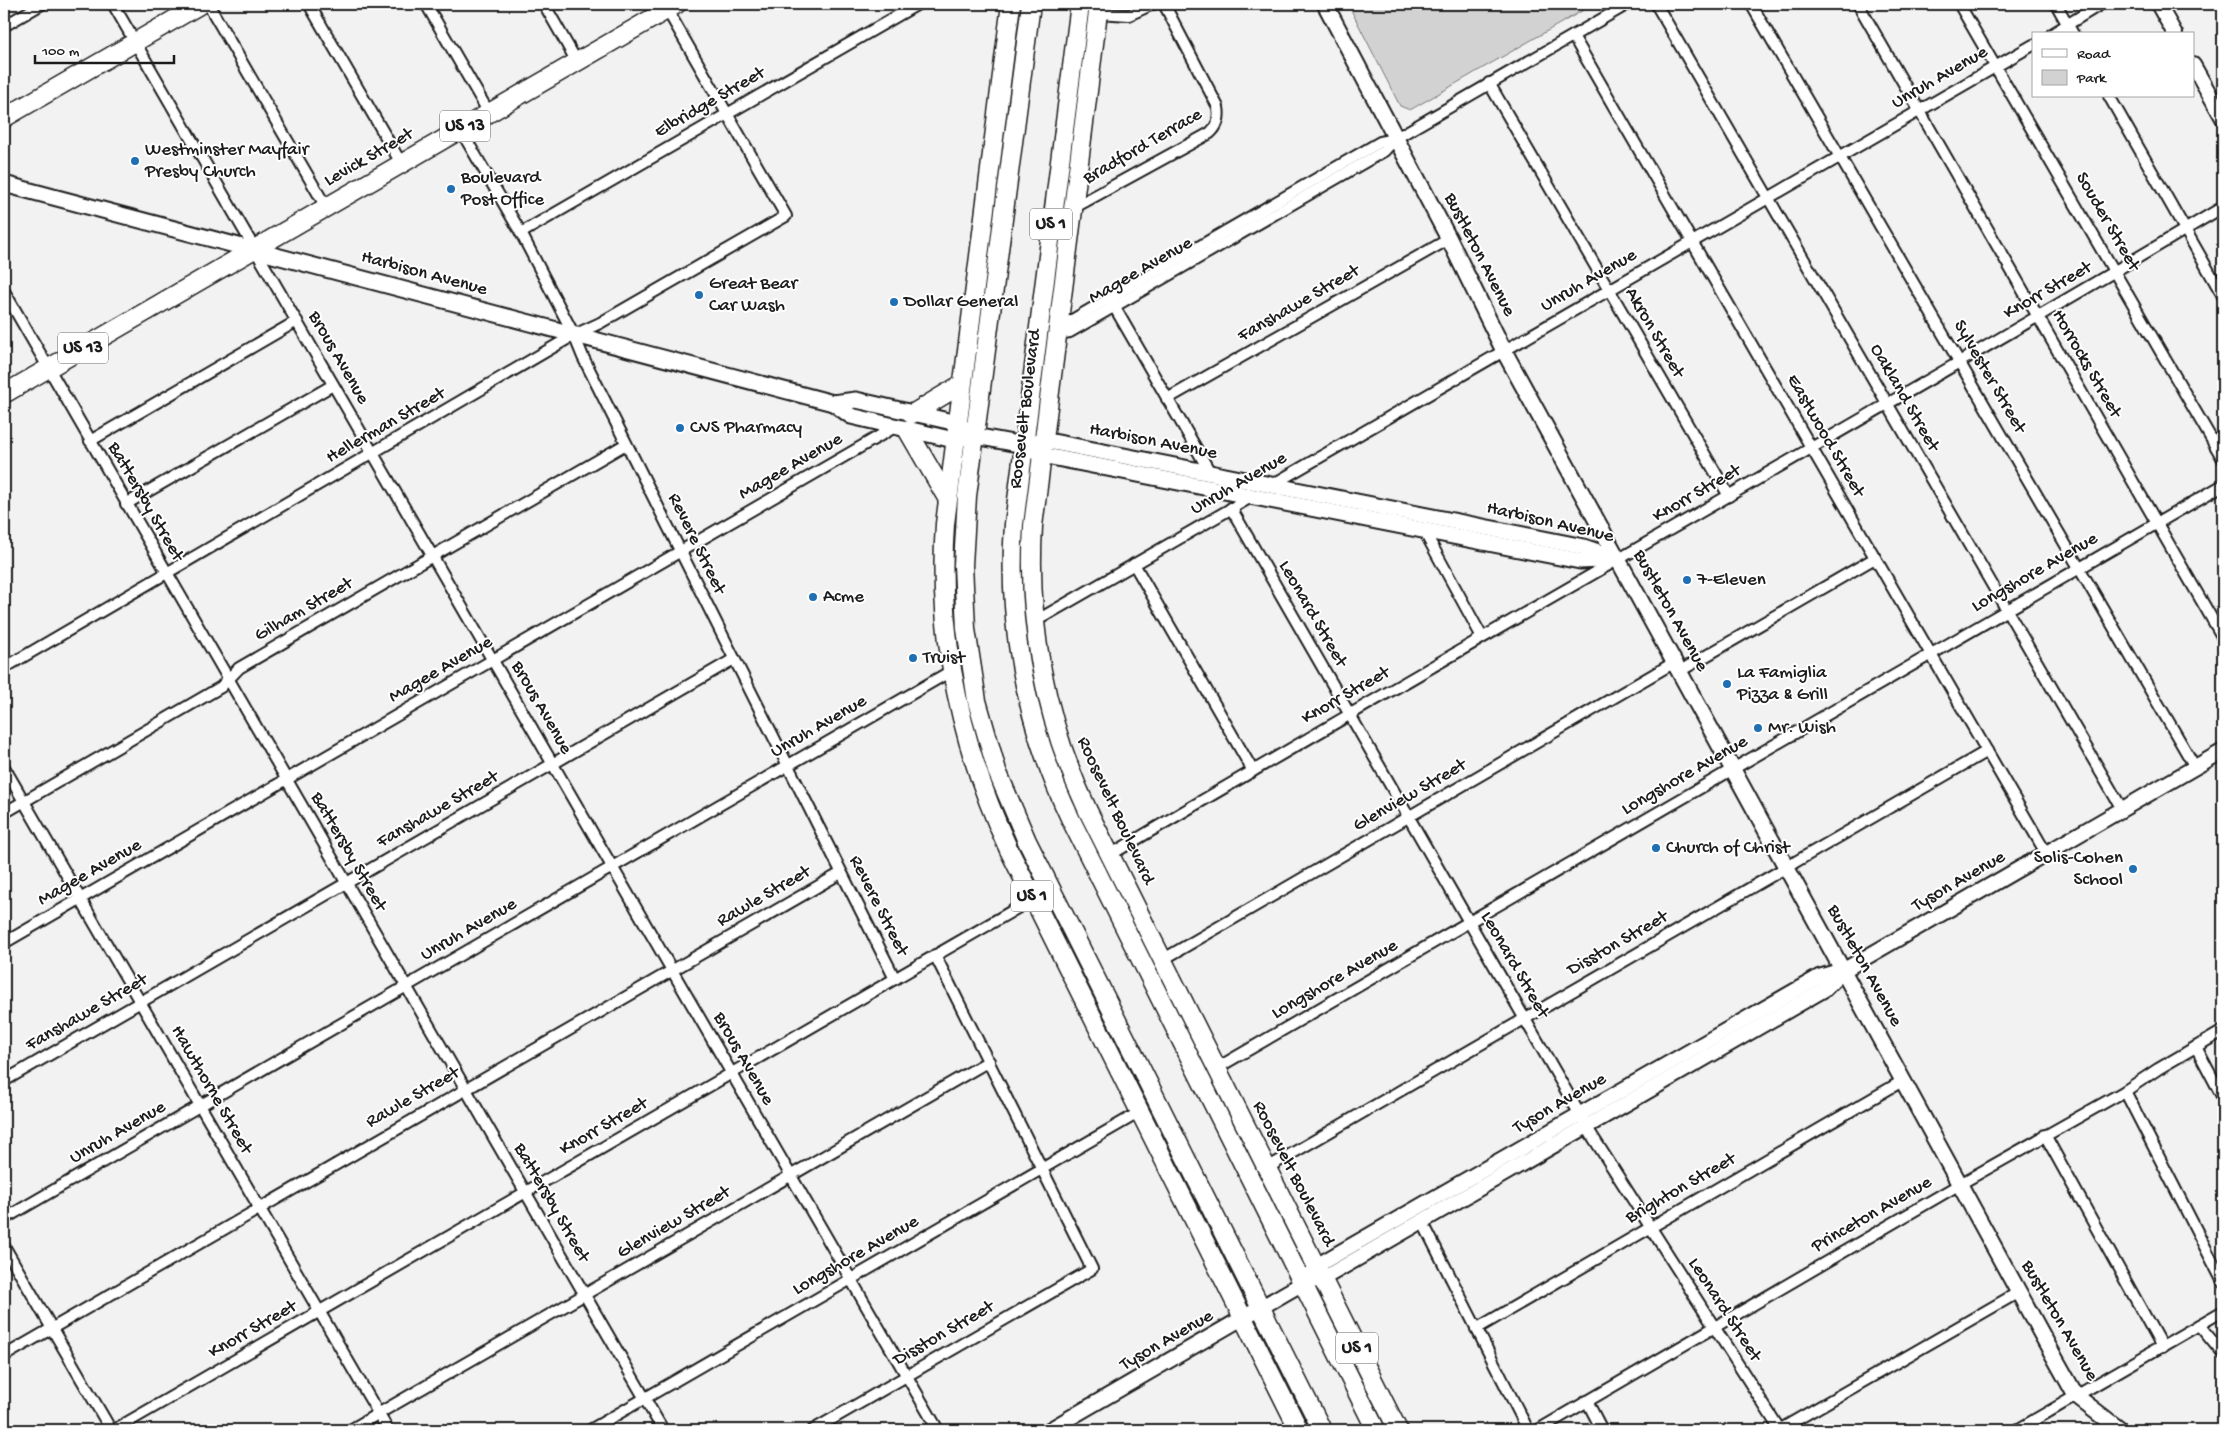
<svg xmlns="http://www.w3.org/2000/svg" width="2227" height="1434" font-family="'Gochi Hand',sans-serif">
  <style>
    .green { fill: #d2d2d2; stroke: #777 }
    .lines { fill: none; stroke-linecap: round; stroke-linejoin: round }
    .street-casing { stroke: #1c1c1c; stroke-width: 14 }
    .secondary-casing { stroke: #1c1c1c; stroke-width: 18 }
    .primary-casing { stroke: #1c1c1c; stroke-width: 19 }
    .highway-casing { stroke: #1c1c1c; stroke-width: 21 }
    .street { stroke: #fff; stroke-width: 10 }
    .secondary { stroke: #fff; stroke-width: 14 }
    .primary { stroke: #fff; stroke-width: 15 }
    .highway { stroke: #fff; stroke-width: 18 }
    .poi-dot { fill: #1f6fb2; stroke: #fff; stroke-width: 2 }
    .labels { text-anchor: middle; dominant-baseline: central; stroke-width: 4; stroke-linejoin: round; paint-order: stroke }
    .shield { fill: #fff; stroke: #606060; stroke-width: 1 }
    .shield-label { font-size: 18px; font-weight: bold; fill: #1c1c1c }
    .street-label { font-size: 19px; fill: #1c1c1c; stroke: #fff }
    .poi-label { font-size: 19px; fill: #1c1c1c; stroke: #fff; text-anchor: start }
  </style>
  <rect width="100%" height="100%" fill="#f2f2f2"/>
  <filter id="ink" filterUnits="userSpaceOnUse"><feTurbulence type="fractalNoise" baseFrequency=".02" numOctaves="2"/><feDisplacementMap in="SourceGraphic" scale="10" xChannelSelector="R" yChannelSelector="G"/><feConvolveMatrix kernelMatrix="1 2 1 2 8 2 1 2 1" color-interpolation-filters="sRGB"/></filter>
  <g filter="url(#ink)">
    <path class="green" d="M1348,4H1594L1410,110L1400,106Z"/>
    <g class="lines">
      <g class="street-casing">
        <g id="street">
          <path d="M113,4L938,1430"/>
          <path d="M208,4L326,207"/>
          <path d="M309,4L401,163"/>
          <path d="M426,4L489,113"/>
          <path d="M544,4L577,62"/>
          <path d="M1656,4L2122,809"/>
          <path d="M1751,4L2195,767"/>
          <path d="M1858,4L2223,638"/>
          <path d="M1959,4L2223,459"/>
          <path d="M2056,4L2073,34"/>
          <path d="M1098,13L1129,15L1153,4"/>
          <path d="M4,26L42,4"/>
          <path d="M2052,34L2101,4"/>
          <path d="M1573,36L2046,853"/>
          <path d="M1489,83L1729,496"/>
          <path d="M2109,96L2223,296"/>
          <path d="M460,129L521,233L574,335L583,357L895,979"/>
          <path d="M1073,208L1210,133C1218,126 1220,118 1218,107L1164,4"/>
          <path d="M521,233L918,4"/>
          <path d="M4,291L663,1430"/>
          <path d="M1111,301L1211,474"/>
          <path d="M1058,333L1072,320L1380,142L1396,138"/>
          <path d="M1057,334L1070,332L1384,151L1396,138L1628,4"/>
          <path d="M1167,399L1449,239"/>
          <path d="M90,441L297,321"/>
          <path d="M1270,486L2033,45"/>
          <path d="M126,504L333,385"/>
          <path d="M1231,508L1591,1134L1780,1430"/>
          <path d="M1423,529L1482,637"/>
          <path d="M1134,564L1253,771"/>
          <path d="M1034,622L1253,496"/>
          <path d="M4,668L574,335L600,323L786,216L665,6"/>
          <path d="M1680,671L1875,558"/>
          <path d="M4,767L388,1430"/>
          <path d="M4,813L221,687L239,668L626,444"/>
          <path d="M1110,855C1479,636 1855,427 2223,207"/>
          <path d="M4,943L895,427"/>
          <path d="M1162,960L1675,662"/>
          <path d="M2196,1047L2223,1098"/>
          <path d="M1217,1068L2223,485"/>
          <path d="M4,1081L734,659"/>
          <path d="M2125,1091L2223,1282"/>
          <path d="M2045,1135L2162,1347"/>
          <path d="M1267,1168L1987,751"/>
          <path d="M4,1219L951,671"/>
          <path d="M1422,1221L1528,1430"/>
          <path d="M4,1246L111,1430"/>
          <path d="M2199,1325L2223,1354"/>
          <path d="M1476,1329L1904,1080"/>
          <path d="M4,1356L841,873"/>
          <path d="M1587,1401L1602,1430"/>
          <path d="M114,1430L1033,899"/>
          <path d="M350,1430L989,1061"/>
          <path d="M590,1430L1140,1112"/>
          <path d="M813,1430L1092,1269L935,955"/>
          <path d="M1538,1430L1960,1184L2125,1091L2158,1069L2223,1031"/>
          <path d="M1779,1430L2019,1292"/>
          <path d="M2017,1430L2223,1311"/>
        </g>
      </g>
      <g class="secondary-casing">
        <g id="secondary">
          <path d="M2158,4L2175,34"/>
          <path d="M2193,65L2223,118"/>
          <path d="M1310,1274L1316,1266L1819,977L1843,970"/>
          <path d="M1049,1430L1303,1283L1322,1279L1825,989L1844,970L2223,751"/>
        </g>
      </g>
      <g class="primary-casing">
        <g id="primary">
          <path d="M1325,4L1449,239L1504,351L2047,1344L2076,1396L2120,1430"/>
          <path d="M4,184L833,403L856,400L957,423L975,436L1023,445L1041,455L1580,561L1619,559"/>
          <path d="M833,403L851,416L954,440L966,437"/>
          <path d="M1033,443L1043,440L1584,547L1610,556"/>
        </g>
      </g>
      <g class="highway-casing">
        <g id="highway">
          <path d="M1011,4L945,524C937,638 961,747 1009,850L1299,1430"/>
          <path d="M1031,4L967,496L963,565L966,629L977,701L997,771L1027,841L1322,1430"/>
          <path d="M1080,4L1014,524C1007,628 1026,726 1071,820L1376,1430"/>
          <path d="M1099,4L1033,526C1027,626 1045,720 1088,811L1398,1430"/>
          <path d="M4,118L201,4"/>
          <path d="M4,394L677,4"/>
          <path d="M912,414L962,384"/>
          <path d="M908,431L947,498"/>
        </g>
      </g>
      <use href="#street" class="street"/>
      <use href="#secondary" class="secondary"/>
      <use href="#primary" class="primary"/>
      <use href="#highway" class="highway"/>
    </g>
  </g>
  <g class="poi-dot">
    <circle cx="135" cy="161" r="5"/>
    <circle cx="451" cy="189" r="5"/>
    <circle cx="699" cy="295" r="5"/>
    <circle cx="894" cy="302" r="5"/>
    <circle cx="680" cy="428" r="5"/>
    <circle cx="1687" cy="580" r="5"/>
    <circle cx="813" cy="597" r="5"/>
    <circle cx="913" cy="658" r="5"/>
    <circle cx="1727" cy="684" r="5"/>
    <circle cx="1758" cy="728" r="5"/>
    <circle cx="1656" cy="848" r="5"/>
    <circle cx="2133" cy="869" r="5"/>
  </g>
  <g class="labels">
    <g class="shield">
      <rect x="440" y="110.5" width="50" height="31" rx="4"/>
      <rect x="1030" y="208.5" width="42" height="31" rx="4"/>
      <rect x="58" y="332.5" width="50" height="31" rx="4"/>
      <rect x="1011" y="880.5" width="42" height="31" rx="4"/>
      <rect x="1336" y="1332.5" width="42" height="31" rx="4"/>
    </g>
    <g class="shield-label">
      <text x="465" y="126">US 13</text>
      <text x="1051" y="224">US 1</text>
      <text x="83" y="348">US 13</text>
      <text x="1032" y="896">US 1</text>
      <text x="1357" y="1348">US 1</text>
    </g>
    <g class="street-label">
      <text transform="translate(1940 78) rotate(-30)">Unruh Avenue</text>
      <text transform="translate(710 103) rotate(-30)">Elbridge Street</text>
      <text transform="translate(1143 147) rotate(-30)">Bradford Terrace</text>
      <text transform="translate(369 158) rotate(-30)">Levick Street</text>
      <text transform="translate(2107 222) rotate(60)">Souder Street</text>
      <text transform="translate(1479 255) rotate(63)">Bustleton Avenue</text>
      <text transform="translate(1141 271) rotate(-30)">Magee Avenue</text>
      <text transform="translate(424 274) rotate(15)">Harbison Avenue</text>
      <text transform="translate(1589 281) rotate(-30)">Unruh Avenue</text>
      <text transform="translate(2048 291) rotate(-30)">Knorr Street</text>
      <text transform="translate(1299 304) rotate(-30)">Fanshawe Street</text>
      <text transform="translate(1654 333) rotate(60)">Akron Street</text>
      <text transform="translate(338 358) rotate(60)">Brous Avenue</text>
      <text transform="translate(2086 364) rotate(60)">Horrocks Street</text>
      <text transform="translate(1989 377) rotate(60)">Sylvester Street</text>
      <text transform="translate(1904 398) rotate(60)">Oakland Street</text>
      <text transform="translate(1026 409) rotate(-83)">Roosevelt Boulevard</text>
      <text transform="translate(386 426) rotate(-30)">Hellerman Street</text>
      <text transform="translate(1825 436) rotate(60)">Eastwood Street</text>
      <text transform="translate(1153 442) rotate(11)">Harbison Avenue</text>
      <text transform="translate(791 467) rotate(-30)">Magee Avenue</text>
      <text transform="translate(1239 484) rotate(-30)">Unruh Avenue</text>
      <text transform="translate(1697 494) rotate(-30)">Knorr Street</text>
      <text transform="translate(145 502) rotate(60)">Battersby Street</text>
      <text transform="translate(1550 523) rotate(13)">Harbison Avenue</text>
      <text transform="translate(696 544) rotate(64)">Revere Street</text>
      <text transform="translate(2035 573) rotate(-30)">Longshore Avenue</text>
      <text transform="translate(304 610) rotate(-30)">Gilham Street</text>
      <text transform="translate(1670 611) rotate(61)">Bustleton Avenue</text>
      <text transform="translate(1312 614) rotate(60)">Leonard Street</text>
      <text transform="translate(441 670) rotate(-30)">Magee Avenue</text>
      <text transform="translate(1346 696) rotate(-30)">Knorr Street</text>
      <text transform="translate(541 708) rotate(60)">Brous Avenue</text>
      <text transform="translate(819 727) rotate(-30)">Unruh Avenue</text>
      <text transform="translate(1685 776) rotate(-30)">Longshore Avenue</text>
      <text transform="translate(1410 796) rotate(-30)">Glenview Street</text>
      <text transform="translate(438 810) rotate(-30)">Fanshawe Street</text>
      <text transform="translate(1115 811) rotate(65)">Roosevelt Boulevard</text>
      <text transform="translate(348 852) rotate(60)">Battersby Street</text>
      <text transform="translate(90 873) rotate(-30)">Magee Avenue</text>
      <text transform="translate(1959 882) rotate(-30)">Tyson Avenue</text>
      <text transform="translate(764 897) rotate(-30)">Rawle Street</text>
      <text transform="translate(878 906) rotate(63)">Revere Street</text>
      <text transform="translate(469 930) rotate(-30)">Unruh Avenue</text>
      <text transform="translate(1618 944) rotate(-30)">Disston Street</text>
      <text transform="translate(1514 965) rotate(60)">Leonard Street</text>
      <text transform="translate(1864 966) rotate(61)">Bustleton Avenue</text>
      <text transform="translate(1335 980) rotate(-30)">Longshore Avenue</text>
      <text transform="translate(87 1013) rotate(-30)">Fanshawe Street</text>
      <text transform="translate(743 1059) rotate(60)">Brous Avenue</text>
      <text transform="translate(211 1090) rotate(60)">Hawthorne Street</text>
      <text transform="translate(413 1098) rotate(-30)">Rawle Street</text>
      <text transform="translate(1560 1104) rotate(-30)">Tyson Avenue</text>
      <text transform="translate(604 1127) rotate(-30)">Knorr Street</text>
      <text transform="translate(118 1133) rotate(-30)">Unruh Avenue</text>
      <text transform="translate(1293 1174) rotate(63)">Roosevelt Boulevard</text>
      <text transform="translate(1681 1189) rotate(-30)">Brighton Street</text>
      <text transform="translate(551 1203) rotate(60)">Battersby Street</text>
      <text transform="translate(1872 1215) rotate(-30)">Princeton Avenue</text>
      <text transform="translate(674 1223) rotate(-30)">Glenview Street</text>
      <text transform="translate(856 1256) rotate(-30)">Longshore Avenue</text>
      <text transform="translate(1724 1310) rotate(57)">Leonard Street</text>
      <text transform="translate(2059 1321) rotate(60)">Bustleton Avenue</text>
      <text transform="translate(253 1330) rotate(-30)">Knorr Street</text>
      <text transform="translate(944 1334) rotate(-30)">Disston Street</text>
      <text transform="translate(1167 1341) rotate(-30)">Tyson Avenue</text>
    </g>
    <g class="poi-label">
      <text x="145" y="150">Westminster Mayfair<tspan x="145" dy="22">Presby Church</tspan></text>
      <text x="461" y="178">Boulevard<tspan x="461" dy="22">Post Office</tspan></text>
      <text x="709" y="284">Great Bear<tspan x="709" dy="22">Car Wash</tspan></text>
      <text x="904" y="302">Dollar General</text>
      <text x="690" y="428">CVS Pharmacy</text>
      <text x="1697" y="580">7-Eleven</text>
      <text x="823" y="597">Acme</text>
      <text x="923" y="658">Truist</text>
      <text x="1737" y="673">La Famiglia<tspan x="1737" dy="22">Pizza &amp; Grill</tspan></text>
      <text x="1768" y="728">Mr. Wish</text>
      <text x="1666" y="848">Church of Christ</text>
      <text x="2123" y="858" text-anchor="end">Solis-Cohen<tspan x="2123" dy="22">School</tspan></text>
    </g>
  </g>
  <rect width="2227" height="1434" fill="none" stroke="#fff" stroke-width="20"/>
  <rect x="10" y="10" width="2207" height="1414" fill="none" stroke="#1c1c1c" stroke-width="2" filter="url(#ink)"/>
  <rect x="2032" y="32" width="162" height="65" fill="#ffffff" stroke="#a4a4a4"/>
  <rect x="2042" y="49" width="25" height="8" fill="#ffffff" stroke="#a4a4a4"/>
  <text x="2077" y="58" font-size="15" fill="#1c1c1c">Road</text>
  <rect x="2042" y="70" width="25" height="15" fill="#d2d2d2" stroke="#a4a4a4"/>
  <text x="2077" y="82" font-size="15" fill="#1c1c1c">Park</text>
  <path d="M35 55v8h139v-8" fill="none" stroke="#1c1c1c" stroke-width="2.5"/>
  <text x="42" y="55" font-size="15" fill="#1c1c1c" stroke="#ffffff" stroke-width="4" paint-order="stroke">100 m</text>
</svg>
